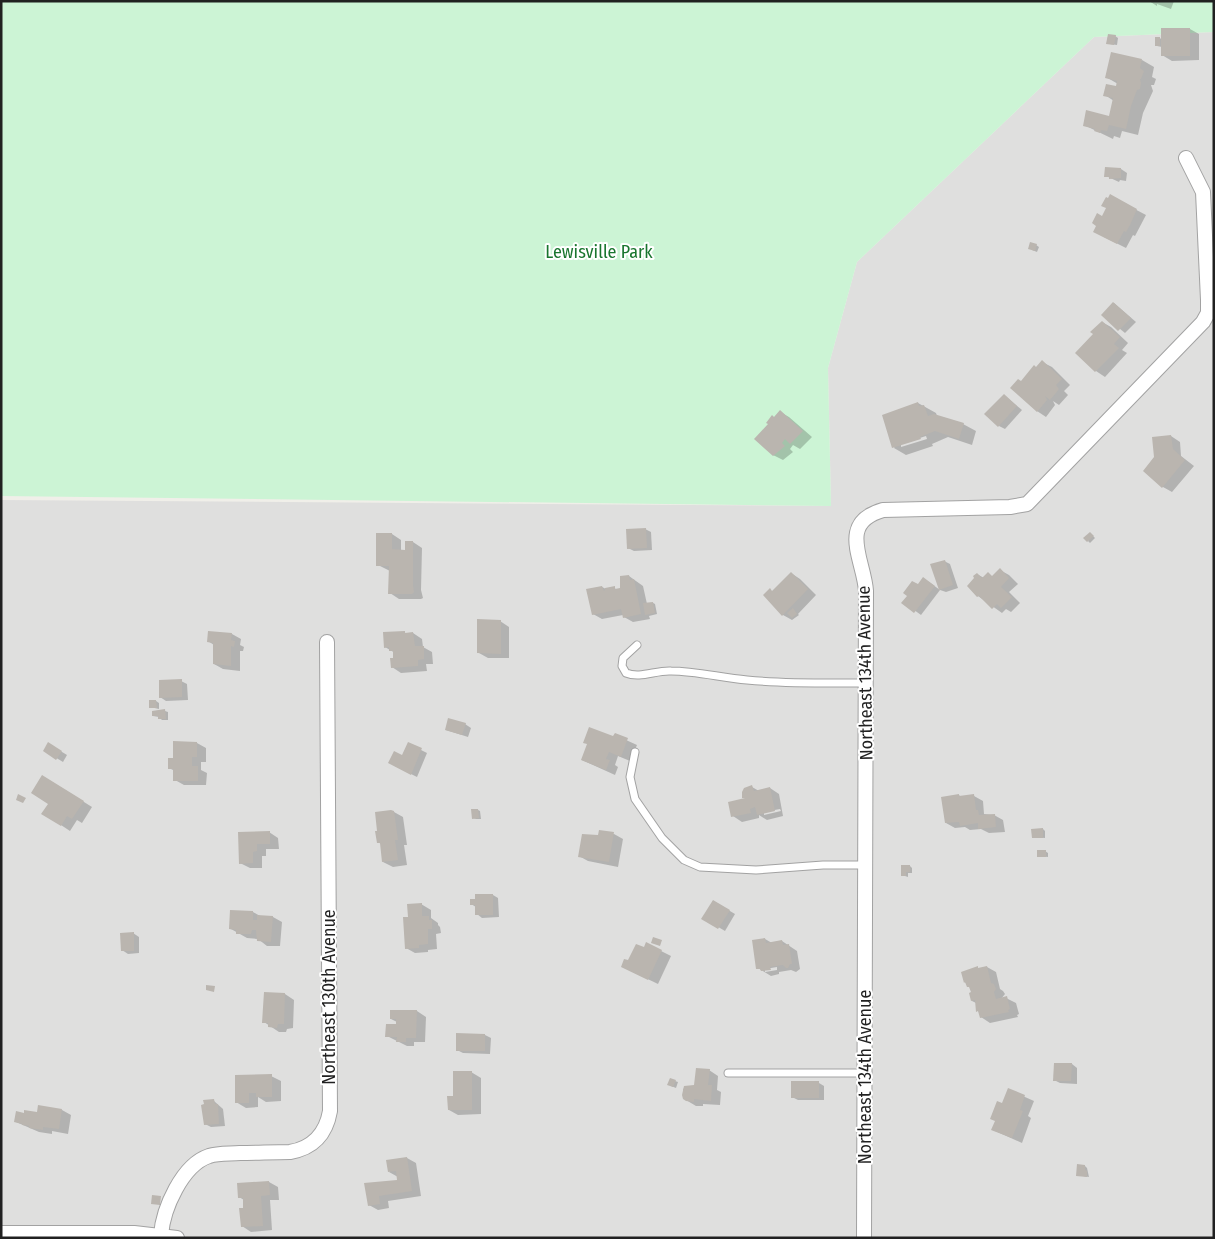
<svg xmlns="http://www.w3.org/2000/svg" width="1215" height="1239" font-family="'Fira Sans Condensed',sans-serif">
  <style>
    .residential { fill: #dfdfde }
    .park { fill: #ccf4d5 }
    .shadow { fill: #0003; fill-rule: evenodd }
    .building { fill: #bab5af }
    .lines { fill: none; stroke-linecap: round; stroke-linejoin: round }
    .lane-casing { stroke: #a2a2a2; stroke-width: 9 }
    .street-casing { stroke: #a2a2a2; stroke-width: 16 }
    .lane { stroke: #fff; stroke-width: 7 }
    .street { stroke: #fff; stroke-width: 14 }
    .labels { text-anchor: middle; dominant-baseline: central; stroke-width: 4; stroke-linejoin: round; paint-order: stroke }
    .park-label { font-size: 18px; fill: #19752e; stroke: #fff }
    .street-label { font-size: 18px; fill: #212121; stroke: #fff }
  </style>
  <rect width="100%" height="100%" fill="#f0efe9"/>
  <path class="residential" d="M1214,32V1238H1V500L831,506L828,368L857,262L1094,37Z"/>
  <path class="park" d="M1,1H1214V32L1094,37L857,262L828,368L831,506L1,496Z"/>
  <g class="shadow">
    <path d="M1149,1H1174L1171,9L1157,4V6Z"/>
    <path d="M1190,29L1199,34V60L1172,61L1162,55V47L1157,46L1160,38L1162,40Z"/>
    <path d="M1115,36L1118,38L1117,45L1110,44Z"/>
    <path d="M1142,60L1154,67L1152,77L1156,79L1154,85H1151L1153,91L1143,113L1138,135L1122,131L1120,138L1114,136L1113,139L1084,125L1110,117L1114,101L1105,95L1117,88L1118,84L1106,77Z"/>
    <path d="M1106,168L1121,169L1127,173L1126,181L1120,180L1119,182L1106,176Z"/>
    <path d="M1110,196L1146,215L1135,236L1133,235L1126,248L1104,237L1098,225L1107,208Z"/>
    <path d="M1036,245L1039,247L1037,252L1032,250Z"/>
    <path d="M1114,303L1136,322L1125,333L1103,315Z"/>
    <path d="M1102,322L1111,327L1128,343L1122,350L1127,353L1105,377L1096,371L1077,353L1095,334Z"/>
    <path d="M1042,362L1052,367L1070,385L1064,391L1068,395L1059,405L1053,401L1055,405L1046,417L1037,411L1021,382Z"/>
    <path d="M1004,395L1022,410L1005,429L999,426Z"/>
    <path d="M918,403L936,413L937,416L963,424L976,431L972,445L948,437L932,444L933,446L906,455L894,448ZM926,436L927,439L901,447V444Z"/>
    <path d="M780,412L789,417L812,437L800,449L793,445L790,449L793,452L783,460L773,455L774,418Z"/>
    <path d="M1171,436L1180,442L1181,456L1194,466L1172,492L1163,487L1144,471Z"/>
    <path d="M645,529L651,532L652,550L634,551L628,548Z"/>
    <path d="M392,534L401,540V551H406L413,542L422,548L421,590L423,598L421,599H399L390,593V571L378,565Z"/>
    <path d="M1092,535L1095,538L1090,543L1088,541Z"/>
    <path d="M944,561L950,564L958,588L946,592L940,590L932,565Z"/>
    <path d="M1000,570L1009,575L1018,584L1009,592L1020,603L1011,612L1006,609L1002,613L978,596L977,574L984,578L993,577Z"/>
    <path d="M791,573L800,579L816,595L798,614L799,615L792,620L783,615L773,592Z"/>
    <path d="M629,576L643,586L647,604L653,603L655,604L657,614L649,616L650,619L633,622L624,617L623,615L602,619L593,614L602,587L606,589L614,588L618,590L622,589Z"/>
    <path d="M929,582L940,590L921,615L903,602L918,585Z"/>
    <path d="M500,621L509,627V658H488L479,653Z"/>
    <path d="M404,632L407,634L413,633L422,639L423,647L432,652L433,664H426L427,671L401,673L392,667L395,653L385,647Z"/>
    <path d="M232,634L241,639L240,645L244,647L243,651H240V671L223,669L214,664V645L208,641Z"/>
    <path d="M181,681L187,684L188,700L166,701L160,697Z"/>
    <path d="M156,701L159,703V709L150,707Z"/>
    <path d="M165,711L168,712V720H162L159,717L153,716Z"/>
    <path d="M465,724L471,728L468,737L446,730Z"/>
    <path d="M615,735L637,745L630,761L618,756L615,765L618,767L615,775L582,760L614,738Z"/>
    <path d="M175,743H197L206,748V762H201V770L207,773L206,785H184L175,780V771L169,768L175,759Z"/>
    <path d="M49,744L67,755L63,762L45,751Z"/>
    <path d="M421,750L427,753L417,777L395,766L402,756Z"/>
    <path d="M52,782L92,807L82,823L77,820L70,831L61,825L49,803Z"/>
    <path d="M752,787L759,791L770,788L779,794L783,816L767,820L759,815V818L742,822L733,816L747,799ZM780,809L781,811L764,815V812Z"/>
    <path d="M959,795L961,797L974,796L983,801L984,814L994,815L1003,820L1005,832L989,833L981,829L970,830L965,827L955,828L946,823Z"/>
    <path d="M478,810L480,811L481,819H476L473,818Z"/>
    <path d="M394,812L403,817L407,845H404L407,865L393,867L383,862L381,844L378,842L379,832L376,813Z"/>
    <path d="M1043,829L1045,831V838L1033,837Z"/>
    <path d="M269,832L278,838L279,849H266V856H262V868H250L240,863V833Z"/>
    <path d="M614,834L623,839L618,867L588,861L579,856L599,836Z"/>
    <path d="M1045,851L1048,853V857L1038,856Z"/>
    <path d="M910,866L912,868V873H908V877L902,875Z"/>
    <path d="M493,895L498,898L499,917L482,918L477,914L476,907L471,904Z"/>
    <path d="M713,901L735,914L725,931L703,918Z"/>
    <path d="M421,904L431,910V918L438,923V925L440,927L441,933L436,934L437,949L428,950V952L415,953L406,948L409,918Z"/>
    <path d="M231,912H253L260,916L273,917L282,922L280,946H267L258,939L247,938L231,929Z"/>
    <path d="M133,933L139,937V953L128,954L122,950Z"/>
    <path d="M765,939L772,943L782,941L797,951L800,969L796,972L791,970L779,972V974L771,976L758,968ZM777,967V970L765,972V969Z"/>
    <path d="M644,949L661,951L671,956L658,984L631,971L629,962Z"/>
    <path d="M987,967L996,972L1000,989L1003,991L1005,994L1001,999L1006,998L1016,1003L1019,1014L1017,1015L1018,1017L990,1023L981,1017L980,1012L978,1011L976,1003L972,1001L971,988L965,982L978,968L980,969Z"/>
    <path d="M265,993L285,994L294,1000L293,1028L287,1029L286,1032H279L264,1022Z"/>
    <path d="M417,1011L426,1017L425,1042H414V1046H407L387,1036L397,1026V1022L391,1019Z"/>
    <path d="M485,1035L491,1038L490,1054L463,1053L457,1050Z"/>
    <path d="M1072,1064L1077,1068V1084L1060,1083L1054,1080Z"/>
    <path d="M709,1070L718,1076L717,1090L721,1092L720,1105L703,1104V1106H696L686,1100L683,1089L688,1086H695Z"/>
    <path d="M471,1072L481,1078V1114L458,1115L449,1110L455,1097Z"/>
    <path d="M271,1076L281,1081V1101L266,1102L258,1097V1107L246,1108L236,1102Z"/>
    <path d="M675,1081L678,1082L676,1088L671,1086Z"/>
    <path d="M819,1083L824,1086V1100H798L792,1097Z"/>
    <path d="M1009,1090L1034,1101L1028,1116L1031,1118L1022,1143L993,1130Z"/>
    <path d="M214,1101L223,1109L225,1126L211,1127L205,1124Z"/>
    <path d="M62,1110L71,1115L68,1134L52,1131V1134L39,1132L16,1122L25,1115Z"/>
    <path d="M407,1158L416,1163L421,1196L388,1201L389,1208L378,1210L369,1205L365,1184L398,1181V1177L389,1172Z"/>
    <path d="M1085,1166L1087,1168L1089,1177L1077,1175Z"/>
    <path d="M269,1182L278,1187L279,1200H270L272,1230L251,1232L242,1226L245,1209L244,1200L239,1197Z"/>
  </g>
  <g class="building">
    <rect x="1161" y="28" width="29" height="28"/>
    <path d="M1108,34L1116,35L1114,45L1106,44Z"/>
    <rect x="1155" y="37" width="5" height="9"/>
    <path d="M1111,52L1142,59L1140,68L1144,71L1141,79H1140L1141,83L1140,89L1137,90L1131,106L1126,129L1109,125L1107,131L1101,130L1100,133L1094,131L1095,129L1083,126L1086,110L1109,116L1113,98L1103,96L1106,84L1116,86L1117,81L1105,78Z"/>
    <path d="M1105,167L1121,168V178L1109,179V177H1104Z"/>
    <path d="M1110,194L1137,209L1130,225L1126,232L1124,231L1117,244L1093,232L1096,226L1092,223L1097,213L1102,216L1106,208L1101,206L1106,197L1108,198Z"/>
    <path d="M1030,242L1037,244L1035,251L1028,249Z"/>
    <path d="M1113,302L1131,318L1118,331L1101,315Z"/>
    <path d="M1102,321L1120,337L1114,344L1119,348L1095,372L1075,353L1093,334L1090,332Z"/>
    <path d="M1042,360L1062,379L1056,385L1059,389L1055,394L1050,400L1045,396L1047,400L1037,412L1010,388L1018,379L1021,381L1034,365L1036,367Z"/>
    <path d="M1004,394L1017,406L998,427L984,414Z"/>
    <path d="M918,402L919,406L924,405L928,416L934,414L964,423L959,439L935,431L920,437L921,439L892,448L882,415Z"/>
    <path d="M780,410L803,431L790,444L785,439L782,443L785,446L773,456L754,439L768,424L766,423L772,415L774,417Z"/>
    <path d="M1171,435L1173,449L1185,460L1162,488L1143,471L1154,457L1152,437Z"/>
    <path d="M646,528L647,548L627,549L626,529Z"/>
    <path d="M1090,532L1094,536L1087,542L1083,538Z"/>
    <path d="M376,533H392V549L405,550V541H413V585L414,592L412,594H388L389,566H376Z"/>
    <path d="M945,560L953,585L939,590L930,564Z"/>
    <path d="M1000,568L1009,578L1001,587L1012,597L1001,608L997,604L992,609L979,596L977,597L967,586L974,578L973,576L977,573L982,578L988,572L992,576Z"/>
    <path d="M791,572L808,589L782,616L763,595L770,588L772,591Z"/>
    <path d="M629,575L630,580L634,579L641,614L623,618L621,609L592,615L586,589L602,586L604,591L605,590V588L615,586V589L620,588V576Z"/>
    <path d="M923,577L935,586L914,613L901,603L907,596L903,593L912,581L918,584Z"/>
    <path d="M653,602L655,613L645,615L643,603Z"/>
    <path d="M793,608L797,614L792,618L787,613Z"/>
    <path d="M477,619L501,620V654L477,653Z"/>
    <path d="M208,631L232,633L231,640L235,641L234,647L231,646V666L213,664V643L207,642Z"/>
    <path d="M405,631V633L413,632L415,646H424V659L418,660V666L391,668L390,658H393V651H389V647L384,648L383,632Z"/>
    <path d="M182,679V697L159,698V680Z"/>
    <path d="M149,700H156L157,708H149Z"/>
    <path d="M165,709L166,719H158V716H152V711Z"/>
    <path d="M448,718L466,723L462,735L445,730Z"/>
    <path d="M589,727L613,736L615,733L628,738L621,757L609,752L606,759L610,760L606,770L581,760L587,744L583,743Z"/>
    <path d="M173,741L197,742V757H192V766H198V781H173V769H168V758H173Z"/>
    <path d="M48,742L62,751L56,760L43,751Z"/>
    <path d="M408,742L422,748L411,775L388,763L394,751L402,755Z"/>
    <path d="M42,775L84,801L72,819L67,816L61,826L41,814L48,804L31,793Z"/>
    <path d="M752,785L754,791L770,787L775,811L757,815L755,807L750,809L751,813L731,817L728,802L745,798H742V792L744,788Z"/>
    <path d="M18,794L26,798L23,803L16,800Z"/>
    <path d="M959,794V796L974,794L976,810H978L979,815L995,814L996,827L978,829V823L960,826L959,822L945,823L941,797Z"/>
    <path d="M471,809H478L479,818L472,819Z"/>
    <path d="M391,810L394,811L398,840H395L398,860L382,862L380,843H377L375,831H377L375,812Z"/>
    <path d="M1043,828V838H1032L1031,829Z"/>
    <path d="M599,830L614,832L609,862L578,857L582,834L598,835Z"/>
    <path d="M270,831V844H257V851L253,852V863L239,864L238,832Z"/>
    <rect x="1037" y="850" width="9" height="7"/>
    <path d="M901,865H910V872H906V876H901Z"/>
    <path d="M475,894H493V915H475V905H470V899H475Z"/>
    <path d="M713,900L730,910L718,929L701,919Z"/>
    <path d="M422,903V916H429V920H432V929H428V944L419,945V948L405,949L403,917H408L407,904Z"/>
    <path d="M230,910L253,911V920H257V915L273,916L271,942L257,941L256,930H252L251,934H236V930L229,929Z"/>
    <path d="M134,932V951H121L120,933Z"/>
    <path d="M653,937L662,940L660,946L651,943Z"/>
    <path d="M765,938L766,943L782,940L783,945L789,944L792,964H790L788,968H786L783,965L770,967L771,970L761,971L760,969H756L752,940Z"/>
    <path d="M646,942L662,950L648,980L621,967L624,959L628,960L636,944L644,947Z"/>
    <path d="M978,966V968L987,966L991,983L994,984L996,989L994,992L996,999L1007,996L1010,1009L1008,1010L1009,1012L980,1018L978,1011L976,1012L975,1000L971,1001L969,993L971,992L969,987H967L965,982L964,983L961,972Z"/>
    <path d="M206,985L215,986L214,992L206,990Z"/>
    <path d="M264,992L285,993L284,1024H278L277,1028L268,1027V1023H262Z"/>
    <path d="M390,1010H417L416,1038H406V1042H396L397,1037H385L386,1024H396V1019H390Z"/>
    <path d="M456,1033L485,1034V1051H456Z"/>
    <path d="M1054,1063H1072L1071,1081H1053Z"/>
    <path d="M696,1068L710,1069L708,1085H712L711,1101L694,1099V1102L686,1101L683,1099L682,1095L684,1086L694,1085Z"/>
    <path d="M453,1071H472V1110H448L447,1096H453Z"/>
    <path d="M272,1074V1097H256V1093H249V1103H235V1075Z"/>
    <path d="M670,1078L676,1080L673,1087L667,1085Z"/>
    <rect x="791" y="1081" width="28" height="17"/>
    <path d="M1008,1088L1025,1095L1020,1110L1023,1111L1012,1138L991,1130L995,1121L990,1119L997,1101L1002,1103Z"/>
    <path d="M214,1099L215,1104H218L219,1124L204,1125L201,1105L204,1104L203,1100Z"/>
    <path d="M38,1105L62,1109L59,1129L43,1127V1130L29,1128V1126L22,1125V1124L14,1122L16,1111L24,1113V1110L37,1112Z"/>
    <path d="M407,1157L412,1191L379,1196L380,1204L368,1206L364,1183L397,1180L396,1171L388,1172L386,1160Z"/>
    <path d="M1077,1164L1085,1165V1170L1087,1171V1177L1076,1176Z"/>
    <path d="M269,1181L270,1195L261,1196L263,1226L241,1227L239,1208H243V1198H238L237,1183Z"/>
    <path d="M152,1195L161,1196L160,1205L151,1204Z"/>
  </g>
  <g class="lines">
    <g class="lane-casing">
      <g id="lane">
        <path d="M637,645L623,658L622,666L626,673C640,679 656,670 671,671C696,671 722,678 747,680C787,684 826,683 866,683"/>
        <path d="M635,752L630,777L635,799L662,838L684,860L700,867L756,870L823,865H866"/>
        <path d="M728,1073H866"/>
      </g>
    </g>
    <g class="street-casing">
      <g id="street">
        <path d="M1,1233H134L177,1238"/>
        <path d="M161,1235C163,1209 182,1165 209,1156C219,1153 230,1154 240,1153C256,1153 273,1152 290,1152C313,1148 326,1134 330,1111L327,642"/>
        <path d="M864,1238L866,591C864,560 837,523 883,510L1010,507L1027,504L1203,322L1208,313V300L1203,192L1186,158"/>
      </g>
    </g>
    <use href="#lane" class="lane"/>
    <use href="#street" class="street"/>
  </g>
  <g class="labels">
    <g class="park-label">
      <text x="599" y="252">Lewisville Park</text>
    </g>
    <g class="street-label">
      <text transform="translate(865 673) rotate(-91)">Northeast 134th Avenue</text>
      <text transform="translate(329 997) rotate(-90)">Northeast 130th Avenue</text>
      <text transform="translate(865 1077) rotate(-90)">Northeast 134th Avenue</text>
    </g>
  </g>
  <rect width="1215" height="1239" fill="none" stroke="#212121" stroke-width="5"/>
</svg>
